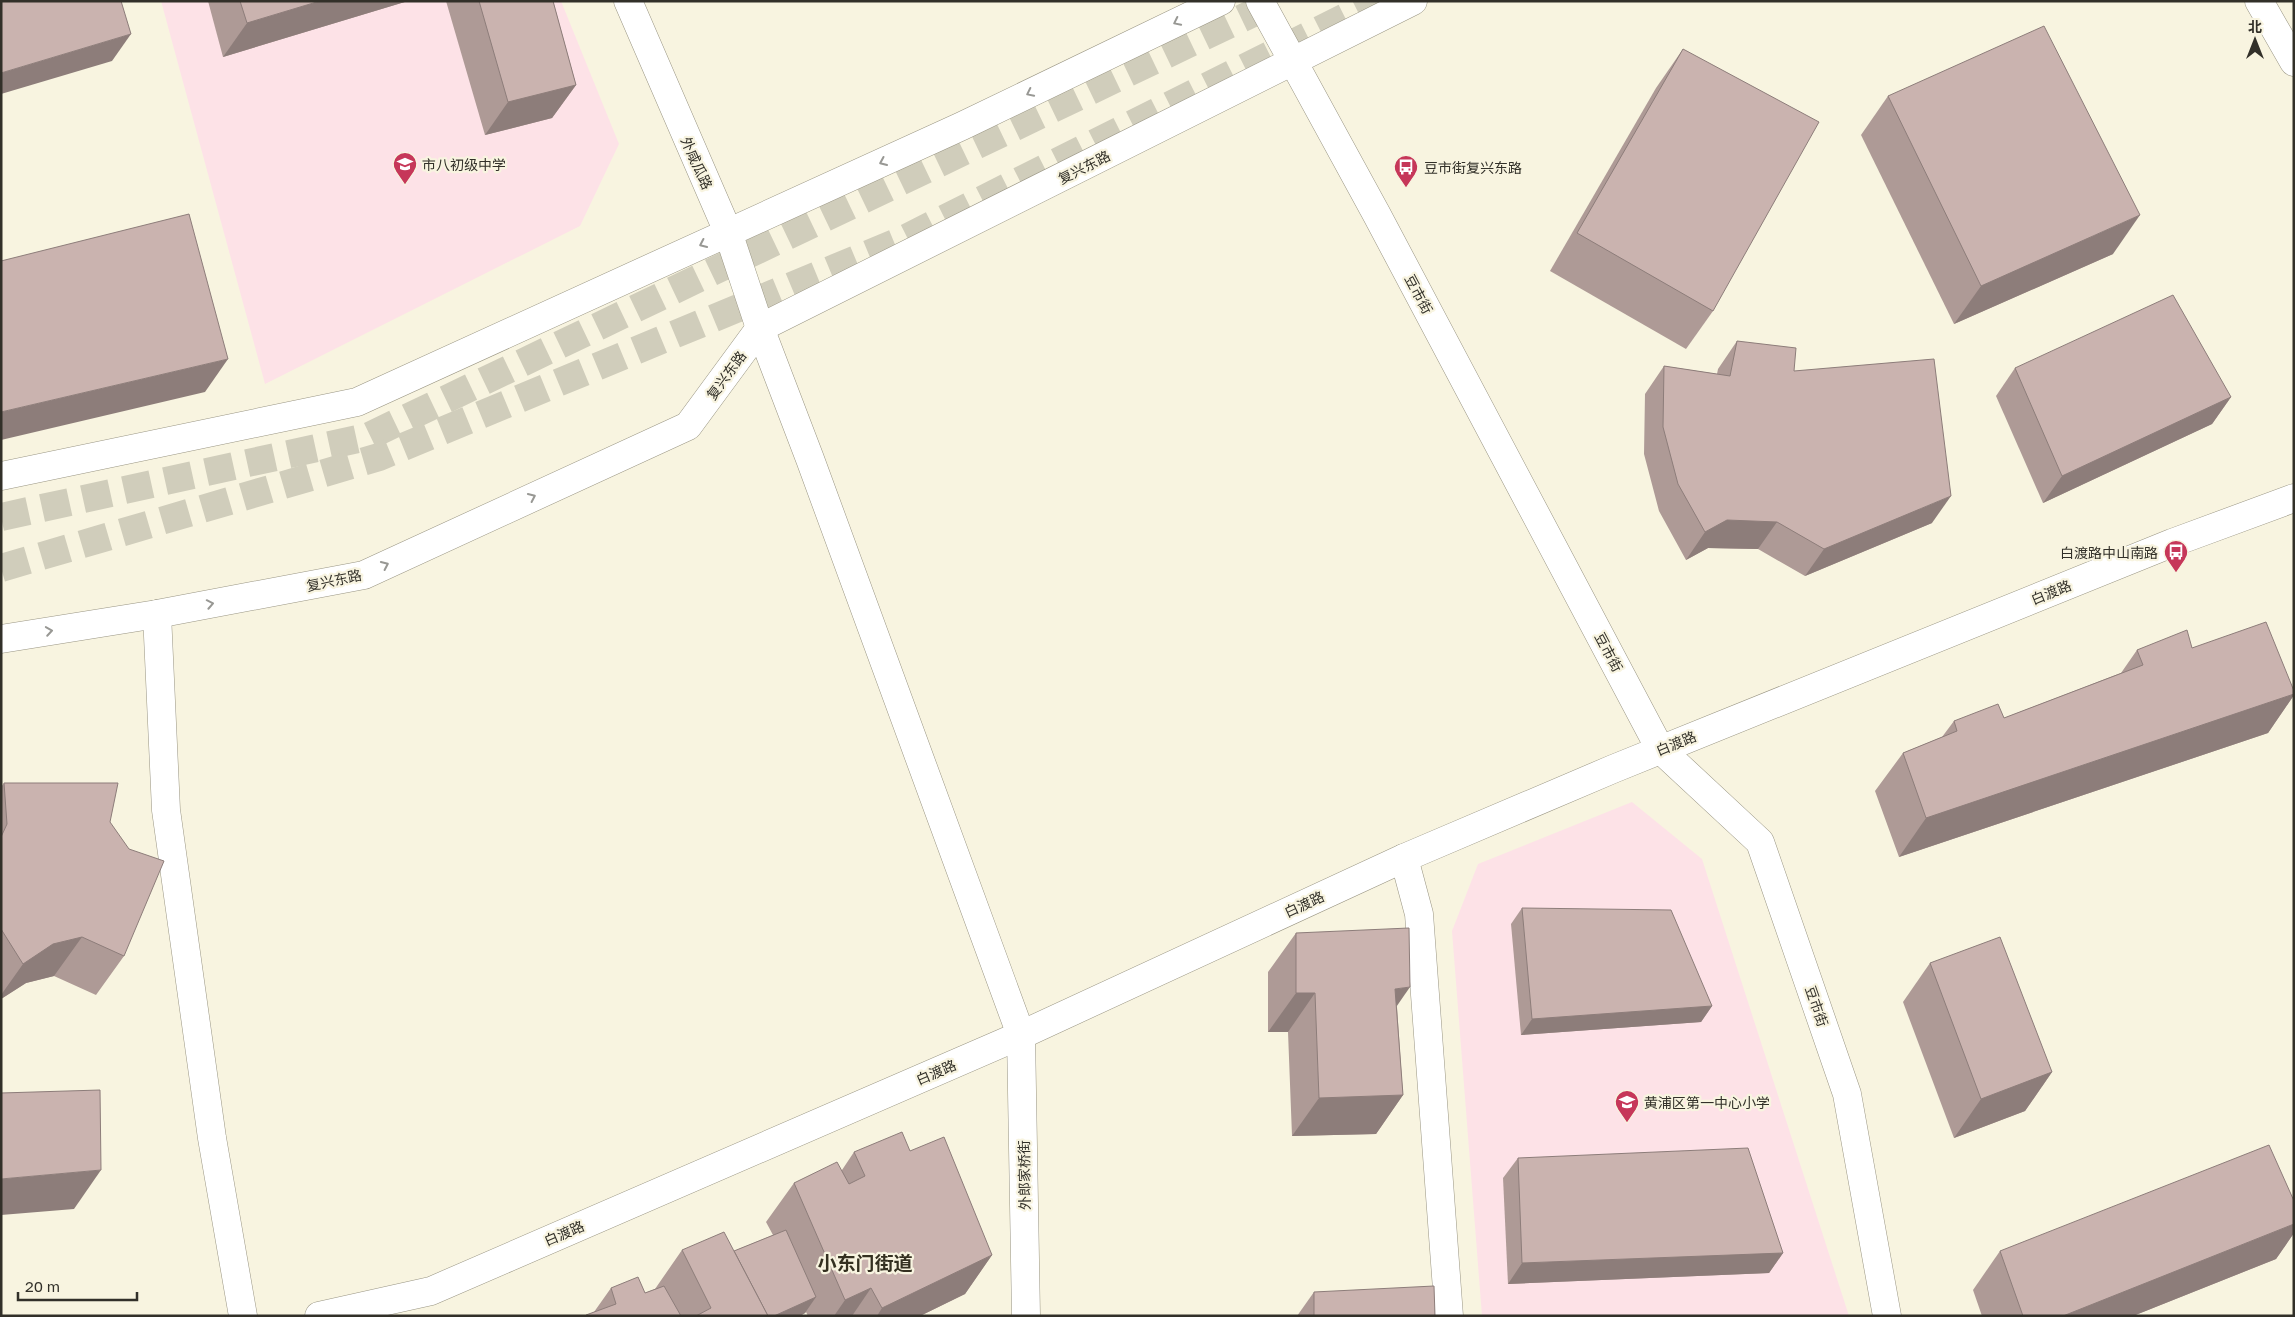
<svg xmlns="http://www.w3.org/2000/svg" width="2295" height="1317" font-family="'Golos Text','Noto Sans SC',sans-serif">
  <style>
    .education { fill: #fde2e7 }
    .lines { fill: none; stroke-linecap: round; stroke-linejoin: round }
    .major-tunnel { stroke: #d0cdbb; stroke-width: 28; stroke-dasharray: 28 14; stroke-linecap: butt }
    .minor-casing { stroke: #999583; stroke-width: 29 }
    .major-casing { stroke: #999583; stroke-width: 29 }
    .minor { stroke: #fff; stroke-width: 28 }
    .major { stroke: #fff; stroke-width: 28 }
    .wall { fill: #ae9a96 }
    .shaded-wall { fill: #8d7d7a }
    .building { fill: #cab3af; stroke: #8d7d7a }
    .oneway { stroke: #989894 }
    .labels { text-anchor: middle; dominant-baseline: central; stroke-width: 4.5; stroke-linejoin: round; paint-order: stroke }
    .street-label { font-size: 14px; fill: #323029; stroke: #f8f4e0 }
    .poi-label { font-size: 14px; fill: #323029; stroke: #f8f4e0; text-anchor: start }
    .district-label { font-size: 19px; font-weight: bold; fill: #343020; stroke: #f8f4e0 }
  </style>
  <rect width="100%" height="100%" fill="#f8f4e0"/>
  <g class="education">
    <path d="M161,1H561L619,144L580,226L265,384Z"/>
    <path d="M1632,802L1702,859L1849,1316H1482L1452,931L1478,864Z"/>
  </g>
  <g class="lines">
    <g class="major-tunnel">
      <path d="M1,517L367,437L1278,1"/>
      <path d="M1,568L379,457L900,241L1377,1"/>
    </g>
    <g class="minor-casing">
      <g id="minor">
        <path d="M628,1L728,232L760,328L810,459L1021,1035L1026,1316"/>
        <path d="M1260,1L1377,215L1660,749L1760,842L1847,1094L1887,1316"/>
        <path d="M157,614L166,810L212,1138L243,1316"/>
        <path d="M1404,858L1419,914L1449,1316"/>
        <path d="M319,1316L431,1291L1021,1035L1404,858L1613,769L2172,543L2294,498"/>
      </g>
    </g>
    <g class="major-casing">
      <g id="major">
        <path d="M2259,1L2294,62"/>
        <path d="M1,476L357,402L962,126L1221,1"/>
        <path d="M1,639L157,614L364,575L688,426L760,328L1413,1"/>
      </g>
    </g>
    <use href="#minor" class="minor"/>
    <use href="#major" class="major"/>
  </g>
  <g class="wall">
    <path d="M208,1H408L223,57Z"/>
    <path d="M446,1H553L576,85L552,118L485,135Z"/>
    <path d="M1683,49L1713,311L1686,349L1550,271L1656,88Z"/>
    <path d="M1888,96L2113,254L1954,324L1861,135Z"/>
    <path d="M1737,341L1794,371L1932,523L1805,576L1758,549L1708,548L1686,560L1659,511L1644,454L1645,394L1664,366L1717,374L1718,369Z"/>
    <path d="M2015,368L2231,397L2212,424L2043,503L1996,396Z"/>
    <path d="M2192,648L2294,691V695L2268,733L1899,857L1875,791L1903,753L1942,737L1954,721L2004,718L2121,673L2137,650Z"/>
    <path d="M4,783L124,956L96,995L54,976L26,983L1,999V787Z"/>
    <path d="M1522,908L1712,1006L1701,1022L1521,1035L1511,924Z"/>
    <path d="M1296,933L1397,1007L1403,1095L1376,1134L1292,1136L1288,1032H1268V972Z"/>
    <path d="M1930,963L2052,1072L2025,1111L1954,1138L1903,1002Z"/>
    <path d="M910,1151L992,1255L965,1294L920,1316H808L806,1312L805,1313L800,1316H586L594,1312L611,1288L645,1293L655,1289L682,1250L734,1251L773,1235L766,1222L794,1183L842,1170L854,1152Z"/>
    <path d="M1518,1158L1783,1253L1769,1273L1508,1284L1503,1178Z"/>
    <path d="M2294,1201V1233L2276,1259L2133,1316H1982L1973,1290L2000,1251Z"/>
    <path d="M1314,1292L1435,1316H1297Z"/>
  </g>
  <g class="shaded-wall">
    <path d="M320,1H408L223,57L247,23Z"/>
    <path d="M131,34L112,61L1,94V73Z"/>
    <path d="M576,85L552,118L485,135L508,102Z"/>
    <path d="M2140,215L2113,254L1954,324L1981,286Z"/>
    <path d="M228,359L205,392L1,440V412Z"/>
    <path d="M2231,397L2212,424L2043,503L2062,476Z"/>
    <path d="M1951,496L1932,523L1805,576L1824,549Z"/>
    <path d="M1727,520L1777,522L1758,549L1708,548L1686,560L1705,532Z"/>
    <path d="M2294,694V695L2268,733L1899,857L1926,818Z"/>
    <path d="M82,937L54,976L26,983L1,999V995L23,964L53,944Z"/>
    <path d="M1410,987L1383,1026L1395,989Z"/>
    <path d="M1296,993H1315L1288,1032H1268Z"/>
    <path d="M1712,1006L1701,1022L1521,1035L1532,1019Z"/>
    <path d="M2052,1072L2025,1111L1954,1138L1981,1099Z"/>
    <path d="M1403,1095L1376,1134L1292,1136L1319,1098Z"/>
    <path d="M101,1170L74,1209L1,1215V1179Z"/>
    <path d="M2294,1224V1233L2276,1259L2133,1316H2063Z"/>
    <path d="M1783,1253L1769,1273L1508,1284L1522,1263Z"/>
    <path d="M992,1255L965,1294L920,1316H877L882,1308Z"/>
    <path d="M871,1288L852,1316H834L845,1300Z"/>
    <path d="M816,1297L805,1313L800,1316H774Z"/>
  </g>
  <g class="building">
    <path d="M1,1H121L131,34L1,73Z"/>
    <path d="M240,1H320L247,23Z"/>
    <path d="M479,1H553L576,85L508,102Z"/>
    <path d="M2044,26L2140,215L1981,286L1888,96Z"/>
    <path d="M1683,49L1819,122L1713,311L1577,233Z"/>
    <path d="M189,214L228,359L1,412V261Z"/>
    <path d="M2173,295L2231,397L2062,476L2015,368Z"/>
    <path d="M1737,341L1796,348L1794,371L1934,359L1951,496L1824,549L1777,522L1727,520L1705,532L1678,484L1663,427L1664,366L1730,376Z"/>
    <path d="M2266,622L2294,691V694L1926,818L1903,753L1957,731L1954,721L1998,704L2004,718L2143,665L2137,650L2187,630L2192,648Z"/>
    <path d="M4,783H118L110,822L129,849L164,861L124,956L82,937L53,944L23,964L1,929V837L7,824Z"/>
    <path d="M1522,908L1671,910L1712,1006L1532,1019Z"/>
    <path d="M1409,928L1410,987L1395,989L1403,1095L1319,1098L1315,993H1296V933Z"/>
    <path d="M2000,937L2052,1072L1981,1099L1930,963Z"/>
    <path d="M100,1090L101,1170L1,1179V1093Z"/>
    <path d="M902,1132L910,1151L944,1137L992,1255L882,1308L871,1288L845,1300L794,1183L837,1162L849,1184L865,1176L854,1152Z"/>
    <path d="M2269,1145L2294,1201V1224L2063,1316H2023L2000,1251Z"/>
    <path d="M1748,1148L1783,1253L1522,1263L1518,1158Z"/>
    <path d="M786,1230L816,1297L774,1316H768L734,1251Z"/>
    <path d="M724,1232L768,1316H696L711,1308L682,1250Z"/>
    <path d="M638,1277L645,1293L664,1286L681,1316H587L586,1315L616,1304L611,1288Z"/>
    <path d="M1434,1286L1435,1316H1314V1292Z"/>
  </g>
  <defs><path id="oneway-chevron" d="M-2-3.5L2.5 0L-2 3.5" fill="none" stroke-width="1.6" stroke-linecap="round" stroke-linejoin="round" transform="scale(1.25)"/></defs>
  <g class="oneway">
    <use href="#oneway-chevron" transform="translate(1177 22) rotate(154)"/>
    <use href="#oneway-chevron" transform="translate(1030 93) rotate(154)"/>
    <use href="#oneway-chevron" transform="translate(883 162) rotate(156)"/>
    <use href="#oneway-chevron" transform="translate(703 244) rotate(155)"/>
    <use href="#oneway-chevron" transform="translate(532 497) rotate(-25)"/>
    <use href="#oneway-chevron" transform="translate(385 565) rotate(-25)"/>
    <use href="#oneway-chevron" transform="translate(210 604) rotate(-11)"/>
    <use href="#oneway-chevron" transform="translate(49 631) rotate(-9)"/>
  </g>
  <defs>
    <g id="school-pin" transform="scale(1.25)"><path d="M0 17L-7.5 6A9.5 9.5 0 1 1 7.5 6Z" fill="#c63759" stroke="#f8f4e0"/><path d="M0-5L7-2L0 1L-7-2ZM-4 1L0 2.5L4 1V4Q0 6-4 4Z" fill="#fff"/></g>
    <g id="bus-pin" transform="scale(1.25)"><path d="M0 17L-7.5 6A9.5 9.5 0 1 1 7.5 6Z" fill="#c63759" stroke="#f8f4e0"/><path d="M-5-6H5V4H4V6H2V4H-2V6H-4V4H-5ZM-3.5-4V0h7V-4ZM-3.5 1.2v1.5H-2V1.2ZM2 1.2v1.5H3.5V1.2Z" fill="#fff"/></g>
  </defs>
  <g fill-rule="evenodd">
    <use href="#school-pin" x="405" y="164"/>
    <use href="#bus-pin" x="1406" y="167"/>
    <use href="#bus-pin" x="2176" y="552"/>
    <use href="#school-pin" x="1627" y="1102"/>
  </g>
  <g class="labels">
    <g class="street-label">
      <text transform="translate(697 163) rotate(66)">外咸瓜路</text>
      <text transform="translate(1084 167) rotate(-27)">复兴东路</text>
      <text transform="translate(1419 294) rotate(62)">豆市街</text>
      <text transform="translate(726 375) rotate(-54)">复兴东路</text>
      <text transform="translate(334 580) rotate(-12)">复兴东路</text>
      <text transform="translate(2051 592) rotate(-22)">白渡路</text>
      <text transform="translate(1609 652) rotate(62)">豆市街</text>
      <text transform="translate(1676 743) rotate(-22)">白渡路</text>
      <text transform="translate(1304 904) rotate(-25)">白渡路</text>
      <text transform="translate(1817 1006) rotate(71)">豆市街</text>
      <text transform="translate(936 1072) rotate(-23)">白渡路</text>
      <text transform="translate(1024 1175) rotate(-91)">外郎家桥街</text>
      <text transform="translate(564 1233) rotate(-23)">白渡路</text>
    </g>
    <g class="poi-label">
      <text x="422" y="164">市八初级中学</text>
      <text x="1424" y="167">豆市街复兴东路</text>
      <text x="2158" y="552" text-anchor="end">白渡路中山南路</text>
      <text x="1644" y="1102">黄浦区第一中心小学</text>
    </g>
    <g class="district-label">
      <text x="865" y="1262">小东门街道</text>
    </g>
  </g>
  <rect width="2295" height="1317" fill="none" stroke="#323029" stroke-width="5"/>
  <g transform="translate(2255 40)" stroke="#f8f4e0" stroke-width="4" paint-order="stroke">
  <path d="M0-4L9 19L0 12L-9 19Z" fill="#323029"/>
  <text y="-8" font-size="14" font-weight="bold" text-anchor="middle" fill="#323029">北</text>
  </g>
  <path d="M18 1292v8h119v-8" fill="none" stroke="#323029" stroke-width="2.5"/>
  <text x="25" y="1292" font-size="15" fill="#323029" stroke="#f8f4e0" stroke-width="4" paint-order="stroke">20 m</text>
</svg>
